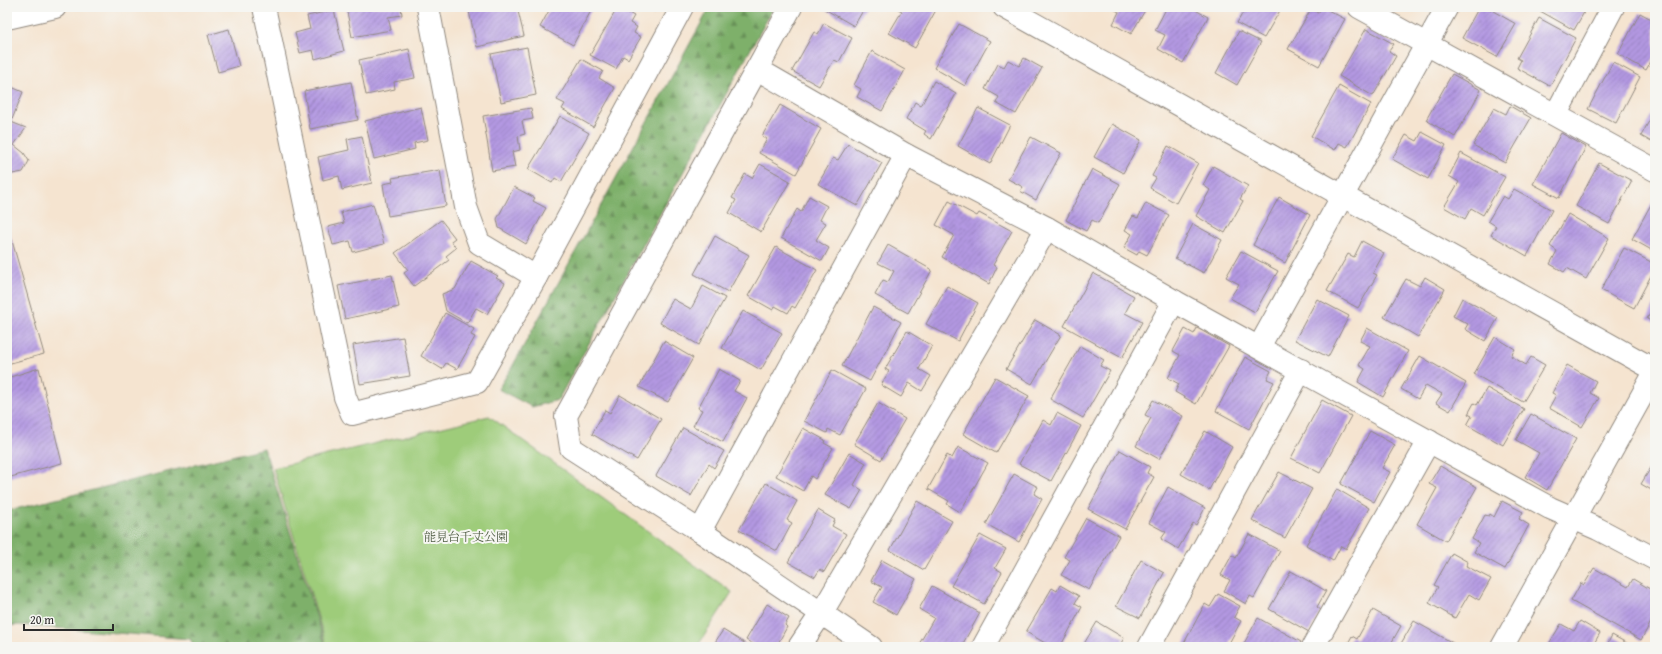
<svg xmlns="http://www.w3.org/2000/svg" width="1662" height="654" font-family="'Gentium Book Plus','Noto Serif JP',serif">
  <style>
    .green { fill: #9ecc7a; stroke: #647c52 }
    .forest { fill: url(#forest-firs); stroke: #546e4a }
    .building { fill: url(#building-hatch) }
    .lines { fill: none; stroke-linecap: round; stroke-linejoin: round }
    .street-casing { stroke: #90887e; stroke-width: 24 }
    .secondary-casing { stroke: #90887e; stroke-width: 24 }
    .street { stroke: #fff; stroke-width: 22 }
    .secondary { stroke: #fff; stroke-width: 22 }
    .labels { text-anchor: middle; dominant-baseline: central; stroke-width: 4; stroke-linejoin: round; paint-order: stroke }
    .park-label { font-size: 12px; fill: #4e5b43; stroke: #f6f6f2 }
  </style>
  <defs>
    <pattern id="forest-firs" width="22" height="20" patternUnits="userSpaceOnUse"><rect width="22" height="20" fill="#7eb06a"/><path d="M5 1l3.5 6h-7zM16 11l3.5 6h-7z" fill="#678f57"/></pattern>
    <pattern id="building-hatch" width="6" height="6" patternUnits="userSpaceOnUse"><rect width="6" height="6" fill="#b398e2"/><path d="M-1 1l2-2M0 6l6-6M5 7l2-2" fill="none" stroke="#927cb7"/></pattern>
  </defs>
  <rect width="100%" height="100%" fill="#f6f6f2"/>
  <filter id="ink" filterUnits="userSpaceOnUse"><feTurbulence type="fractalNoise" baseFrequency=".025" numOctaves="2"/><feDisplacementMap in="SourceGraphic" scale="8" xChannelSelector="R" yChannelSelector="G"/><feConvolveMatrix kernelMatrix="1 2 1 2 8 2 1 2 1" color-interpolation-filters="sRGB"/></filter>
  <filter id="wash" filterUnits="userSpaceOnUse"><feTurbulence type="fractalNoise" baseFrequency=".012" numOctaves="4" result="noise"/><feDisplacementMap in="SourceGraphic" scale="16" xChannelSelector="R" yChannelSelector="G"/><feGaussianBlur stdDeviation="0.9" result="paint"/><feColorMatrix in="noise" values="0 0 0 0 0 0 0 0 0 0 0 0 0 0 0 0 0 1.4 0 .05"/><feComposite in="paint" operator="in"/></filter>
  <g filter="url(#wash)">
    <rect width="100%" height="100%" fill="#f5e4d0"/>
    <path class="green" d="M489,416L732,592L697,647H327L273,468Z"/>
    <g class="forest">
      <path d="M710,7H774L558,400L532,407L498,389L512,367Z"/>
      <path d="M264,448L326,647H195L190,639L19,625L7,626V511Z"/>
    </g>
    <g id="blocks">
      <g class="building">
        <path d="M346,7H401L402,15L388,17L391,30L352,37Z"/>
        <path d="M468,7H517L524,36L477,47Z"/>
        <path d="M551,7H593L573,45L540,27Z"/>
        <path d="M618,7L634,16L630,23L637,27L634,33L641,37L628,59L623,56L616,69L590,55Z"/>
        <path d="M647,7H658L655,12Z"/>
        <path d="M821,7H865L854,26Z"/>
        <path d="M899,7H931L936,10L915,48L889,33L902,11L898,9Z"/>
        <path d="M1110,7H1147L1131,34L1113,24L1119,12Z"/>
        <path d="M1167,7H1190L1208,17L1183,63L1158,49L1165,35L1155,30Z"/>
        <path d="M1246,7H1282L1264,38L1237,23Z"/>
        <path d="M1322,7L1345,19L1319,66L1288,49L1311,9L1318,13Z"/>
        <path d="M1479,7H1486L1516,24L1497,57L1462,38Z"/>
        <path d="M1533,7H1587L1574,30Z"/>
        <path d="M334,10L344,51L315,59L313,50L300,53L295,33L310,29L307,16Z"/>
        <path d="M1640,13L1655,21V54L1646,70L1618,54Z"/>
        <path d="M1539,18L1576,38L1550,86L1517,68L1521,60L1517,58Z"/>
        <path d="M824,23L852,38L839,62L834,60L819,86L792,71L814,32L818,34Z"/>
        <path d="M959,24L990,41L965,86L934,68Z"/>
        <path d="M229,29L239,66L218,72L208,35Z"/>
        <path d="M1366,29L1394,44L1389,51L1396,56L1373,96L1339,76Z"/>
        <path d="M1239,31L1261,42L1237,85L1216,73Z"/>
        <path d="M527,47L536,95L501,102L491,54Z"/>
        <path d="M409,49L415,78L394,82L395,89L366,95L359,60Z"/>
        <path d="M872,51L905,70L882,111L857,97L861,89L854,85Z"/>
        <path d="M1024,58L1042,68L1016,114L996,103L999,97L985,89L998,64L1004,67L1008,60L1019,66Z"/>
        <path d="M581,59L603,71L599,78L615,88L593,127L562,109L565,104L557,100Z"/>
        <path d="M1613,62L1640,77L1616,123L1588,109Z"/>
        <path d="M1452,74L1481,90L1455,137L1426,120Z"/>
        <path d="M934,81L956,94L931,139L924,134L926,131L906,119L915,102L921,106Z"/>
        <path d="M351,82L358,120L310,129L304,91Z"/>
        <path d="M7,85L23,92L11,122L26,128L14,145L24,153L29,161L23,172L7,175Z"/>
        <path d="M1339,86L1371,104L1347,147L1339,143L1335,150L1311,136Z"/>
        <path d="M780,105L821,129L796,174L759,153L767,139L762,136Z"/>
        <path d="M1510,106L1531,118L1505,163L1473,145L1494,108L1506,114Z"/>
        <path d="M421,107L428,140L414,143L415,149L374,159L365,121Z"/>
        <path d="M531,108L533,119L522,121L525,134L518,136L520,150L512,152L515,167L492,171L483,116Z"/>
        <path d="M978,108L1010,125L990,164L958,146Z"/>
        <path d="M1655,110V144L1641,136Z"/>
        <path d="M560,116L589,133L561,182L555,178L552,183L528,169Z"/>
        <path d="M1112,124L1141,140L1123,173L1094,157Z"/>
        <path d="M1422,132L1446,145L1428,179L1392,159L1406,135L1417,141Z"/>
        <path d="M1561,133L1586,147L1559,198L1533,184Z"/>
        <path d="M362,136L372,183L342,190L339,176L323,180L318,157L349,150L347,139Z"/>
        <path d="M1031,137L1061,153L1036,200L1020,191L1023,187L1008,179Z"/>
        <path d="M848,144L882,163L857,206L818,184L833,158L838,160Z"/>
        <path d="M1168,146L1198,163L1176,203L1150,188L1156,178L1152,176Z"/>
        <path d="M1461,153L1505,177L1483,215L1471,208L1465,219L1444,207L1459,182L1449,176Z"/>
        <path d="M1599,163L1632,181L1609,224L1576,206Z"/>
        <path d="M760,164L790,181L761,232L729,213L736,200L732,198L745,174L752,178Z"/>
        <path d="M1213,166L1248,186L1240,199L1243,201L1225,233L1196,216L1210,190L1203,185Z"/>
        <path d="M1092,169L1120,184L1098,223L1092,220L1086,231L1066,220Z"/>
        <path d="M440,170L446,206L388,216L383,184L393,182L392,178Z"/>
        <path d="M514,187L535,198L533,201L546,208L526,244L499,228L497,219Z"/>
        <path d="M1514,189L1552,210L1527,256L1491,235L1496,226L1488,221L1503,196L1508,199Z"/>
        <path d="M809,196L827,206L820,220L826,223L816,240L829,248L822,261L781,238L797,209L801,212Z"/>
        <path d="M1279,197L1310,215L1285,263L1253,245Z"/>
        <path d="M1654,199H1655V252L1632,239Z"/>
        <path d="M949,201L977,216L979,213L1012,231L993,265L997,267L989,284L942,257L954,235L936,225Z"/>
        <path d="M1146,203L1169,215L1147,255L1139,251L1137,255L1124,248L1132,234L1125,230L1133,216L1138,218Z"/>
        <path d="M373,204L384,244L353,252L350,241L333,245L328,227L344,223L341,212Z"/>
        <path d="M1568,214L1609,238L1586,279L1567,268L1564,272L1550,264L1557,251L1550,246Z"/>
        <path d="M441,220L455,238L451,241L456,248L446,256L449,260L414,286L404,273L408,270L395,253Z"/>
        <path d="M7,223L44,354L7,364Z"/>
        <path d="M1193,224L1222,240L1204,273L1175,258Z"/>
        <path d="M715,236L749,255L728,292L694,274Z"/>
        <path d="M1362,241L1384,253L1373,273L1377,275L1358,308L1327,291L1348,254L1354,257Z"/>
        <path d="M888,245L932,270L908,313L875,295L883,280L888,282L894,271L878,263Z"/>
        <path d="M776,247L817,270L795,308L792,306L788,313L775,306L773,310L748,296Z"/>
        <path d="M1624,248L1655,264V268L1634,308L1601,290Z"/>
        <path d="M1241,251L1278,271L1255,312L1230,298L1239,284L1226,277Z"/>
        <path d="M471,261L498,276L496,278L505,283L487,314L476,308L467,323L446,311L442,294L455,289Z"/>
        <path d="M1093,273L1134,296L1125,313L1142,322L1122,358L1064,326Z"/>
        <path d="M392,275L399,307L345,319L338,286Z"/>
        <path d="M1425,277L1445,289L1418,337L1384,317L1406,279L1420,286Z"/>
        <path d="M703,286L725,298L699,345L660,323L673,299L691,309Z"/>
        <path d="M947,286L978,303L958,341L926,324Z"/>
        <path d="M1462,298L1498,318L1485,341L1465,329L1468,324L1453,316Z"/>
        <path d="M1317,299L1349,316L1328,357L1295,340Z"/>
        <path d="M1655,304V323L1647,319Z"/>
        <path d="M873,307L901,322L870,381L842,366Z"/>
        <path d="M743,311L782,333L761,370L722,348Z"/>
        <path d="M445,313L474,329L471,335L475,337L457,369L446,363L442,369L421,356Z"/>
        <path d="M1035,320L1061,335L1032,384L1006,369Z"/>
        <path d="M1197,328L1229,346L1196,404L1175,392L1179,384L1168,378L1180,355L1173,351L1185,329L1194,334Z"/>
        <path d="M1367,328L1408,351L1383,397L1358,382L1365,369L1359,365L1370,346L1360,341Z"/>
        <path d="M907,331L932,346L919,369L931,376L922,391L909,383L901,397L881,385L889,371L885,369Z"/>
        <path d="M403,337L410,376L360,384L353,345Z"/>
        <path d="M1495,337L1515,349L1511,356L1526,365L1531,357L1545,365L1523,402L1474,374Z"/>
        <path d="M664,341L693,358L668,402L639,387Z"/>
        <path d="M1080,346L1104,360L1100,366L1110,371L1083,418L1050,399Z"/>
        <path d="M1420,356L1466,383L1450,411L1436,403L1442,394L1426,385L1418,399L1401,389Z"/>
        <path d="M1245,357L1271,371L1267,379L1274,382L1249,429L1216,411Z"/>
        <path d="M1567,365L1596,381L1590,393L1599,398L1582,427L1549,408L1556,395L1552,393Z"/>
        <path d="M39,368L62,463L7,478V378Z"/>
        <path d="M719,369L740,381L734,391L747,398L723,442L693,426L702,410L698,408Z"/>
        <path d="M832,370L866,389L840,435L828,429L827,433L804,421Z"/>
        <path d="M995,377L1029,396L996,453L963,434Z"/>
        <path d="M1487,388L1524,409L1503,445L1467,425L1472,416L1468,414L1474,403L1477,405Z"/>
        <path d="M620,395L661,419L637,460L592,434L605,410L610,413Z"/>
        <path d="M1153,400L1183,416L1159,459L1136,446L1151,418L1145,415Z"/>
        <path d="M1322,400L1351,416L1320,473L1291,458Z"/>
        <path d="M878,403L905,419L881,460L854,444Z"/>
        <path d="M1057,413L1081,426L1051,481L1019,464L1043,420L1051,425Z"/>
        <path d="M1531,414L1576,439L1547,490L1525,477L1539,453L1516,440Z"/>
        <path d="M683,428L724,451L714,468L709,464L691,496L656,476Z"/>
        <path d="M803,428L825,440L824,443L833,448L815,479L811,476L803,491L776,476Z"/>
        <path d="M1205,431L1232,447L1209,490L1181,474Z"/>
        <path d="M1370,431L1395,445L1382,468L1390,472L1374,502L1341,484Z"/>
        <path d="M958,447L988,463L960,512L947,504L949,501L928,489L947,455L952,458Z"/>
        <path d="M1120,450L1150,467L1147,473L1154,477L1125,529L1088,509Z"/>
        <path d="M849,453L866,463L854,485L862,490L851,509L825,495Z"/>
        <path d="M1655,461V492L1641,484Z"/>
        <path d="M1440,466L1477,487L1446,541L1417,524L1437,488L1429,484Z"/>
        <path d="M1279,472L1312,489L1285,538L1252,520Z"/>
        <path d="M1014,474L1038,487L1034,494L1042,499L1019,542L986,524Z"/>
        <path d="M766,483L797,501L787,520L792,523L777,551L739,530Z"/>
        <path d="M1168,487L1205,508L1196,525L1193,523L1178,549L1161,539L1166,532L1149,523Z"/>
        <path d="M1337,489L1369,508L1346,549L1341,546L1333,561L1306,545Z"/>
        <path d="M917,501L952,521L924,570L890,550Z"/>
        <path d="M1502,501L1523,512L1519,519L1529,525L1505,569L1474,552L1479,543L1472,539L1485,515L1489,516L1490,514L1494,517Z"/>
        <path d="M818,510L835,520L832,526L846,534L824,572L820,569L815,577L788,562Z"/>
        <path d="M1086,518L1119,536L1089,590L1061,575L1070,560L1064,557Z"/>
        <path d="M1249,534L1280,551L1254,598L1250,596L1246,604L1224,591L1230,580L1221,575L1232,555L1236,558Z"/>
        <path d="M980,535L1006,549L995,568L1002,572L984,604L951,586Z"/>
        <path d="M1452,553L1468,562L1466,566L1491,579L1479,600L1469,594L1455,618L1429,603L1438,587L1434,585Z"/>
        <path d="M882,560L916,579L896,615L873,602L882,587L871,581Z"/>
        <path d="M1141,560L1164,573L1140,618L1116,606Z"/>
        <path d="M1594,568L1628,587L1633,579L1655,592V615L1641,640L1571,601L1581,583L1584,585Z"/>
        <path d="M1291,571L1326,591L1317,607L1321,610L1309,632L1269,609Z"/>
        <path d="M1060,585L1079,596L1075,603L1082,607L1060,647H1052L1026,632L1052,588L1057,591Z"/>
        <path d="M932,586L980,613L961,647L918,646L934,618L919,609Z"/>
        <path d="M1218,594L1240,606L1234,617L1241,621L1227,647H1182L1205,604L1210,607Z"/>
        <path d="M767,604L789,618L785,625L787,627L776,647H758L746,640Z"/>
        <path d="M1373,610L1401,626L1389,647H1346L1352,636L1357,639Z"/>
        <path d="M1258,618L1301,642L1298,647H1242Z"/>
        <path d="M1414,621L1460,647H1399Z"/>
        <path d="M1580,621L1600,633L1592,647H1547L1561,624L1574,631Z"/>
        <path d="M1097,622L1124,638L1119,647H1082Z"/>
        <path d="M723,630L751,647H712Z"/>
        <path d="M1612,635L1634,647H1606Z"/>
      </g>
    </g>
  </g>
  <g filter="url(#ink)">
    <use href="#blocks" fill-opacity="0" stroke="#90887e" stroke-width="1"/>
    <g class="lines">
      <g class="street-casing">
        <g id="street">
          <path d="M264,7L345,397L352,414L477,382L536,277L682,7"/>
          <path d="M428,7L466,207L479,243L536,277"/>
          <path d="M791,7L566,416L571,448L700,531L871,647"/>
          <path d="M1359,7L1655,170"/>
          <path d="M7,18L55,7"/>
          <path d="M757,69L906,155L1047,228L1174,301L1550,508L1598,529L1655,559"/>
          <path d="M1556,114L1613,7"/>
          <path d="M1259,347L1447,7"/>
          <path d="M700,531L906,155"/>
          <path d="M799,647L821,614L1047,228"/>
          <path d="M983,647L1174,301"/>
          <path d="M1149,647L1301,370"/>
          <path d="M1313,647L1429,441"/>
        </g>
      </g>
      <g class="secondary-casing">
        <g id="secondary">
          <path d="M1004,7L1655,370"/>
          <path d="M1502,647L1655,372"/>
        </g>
      </g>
      <use href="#street" class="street"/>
      <use href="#secondary" class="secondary"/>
    </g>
  </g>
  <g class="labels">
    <g class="park-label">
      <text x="466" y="536">能見台千丈公園</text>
    </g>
  </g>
  <rect width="1662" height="654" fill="none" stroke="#f6f6f2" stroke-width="24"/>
  <path d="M24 624v6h89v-6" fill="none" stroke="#2b2b2b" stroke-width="2"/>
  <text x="30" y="624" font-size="12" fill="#2b2b2b" stroke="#f6f6f2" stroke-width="3" paint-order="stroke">20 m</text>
</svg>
